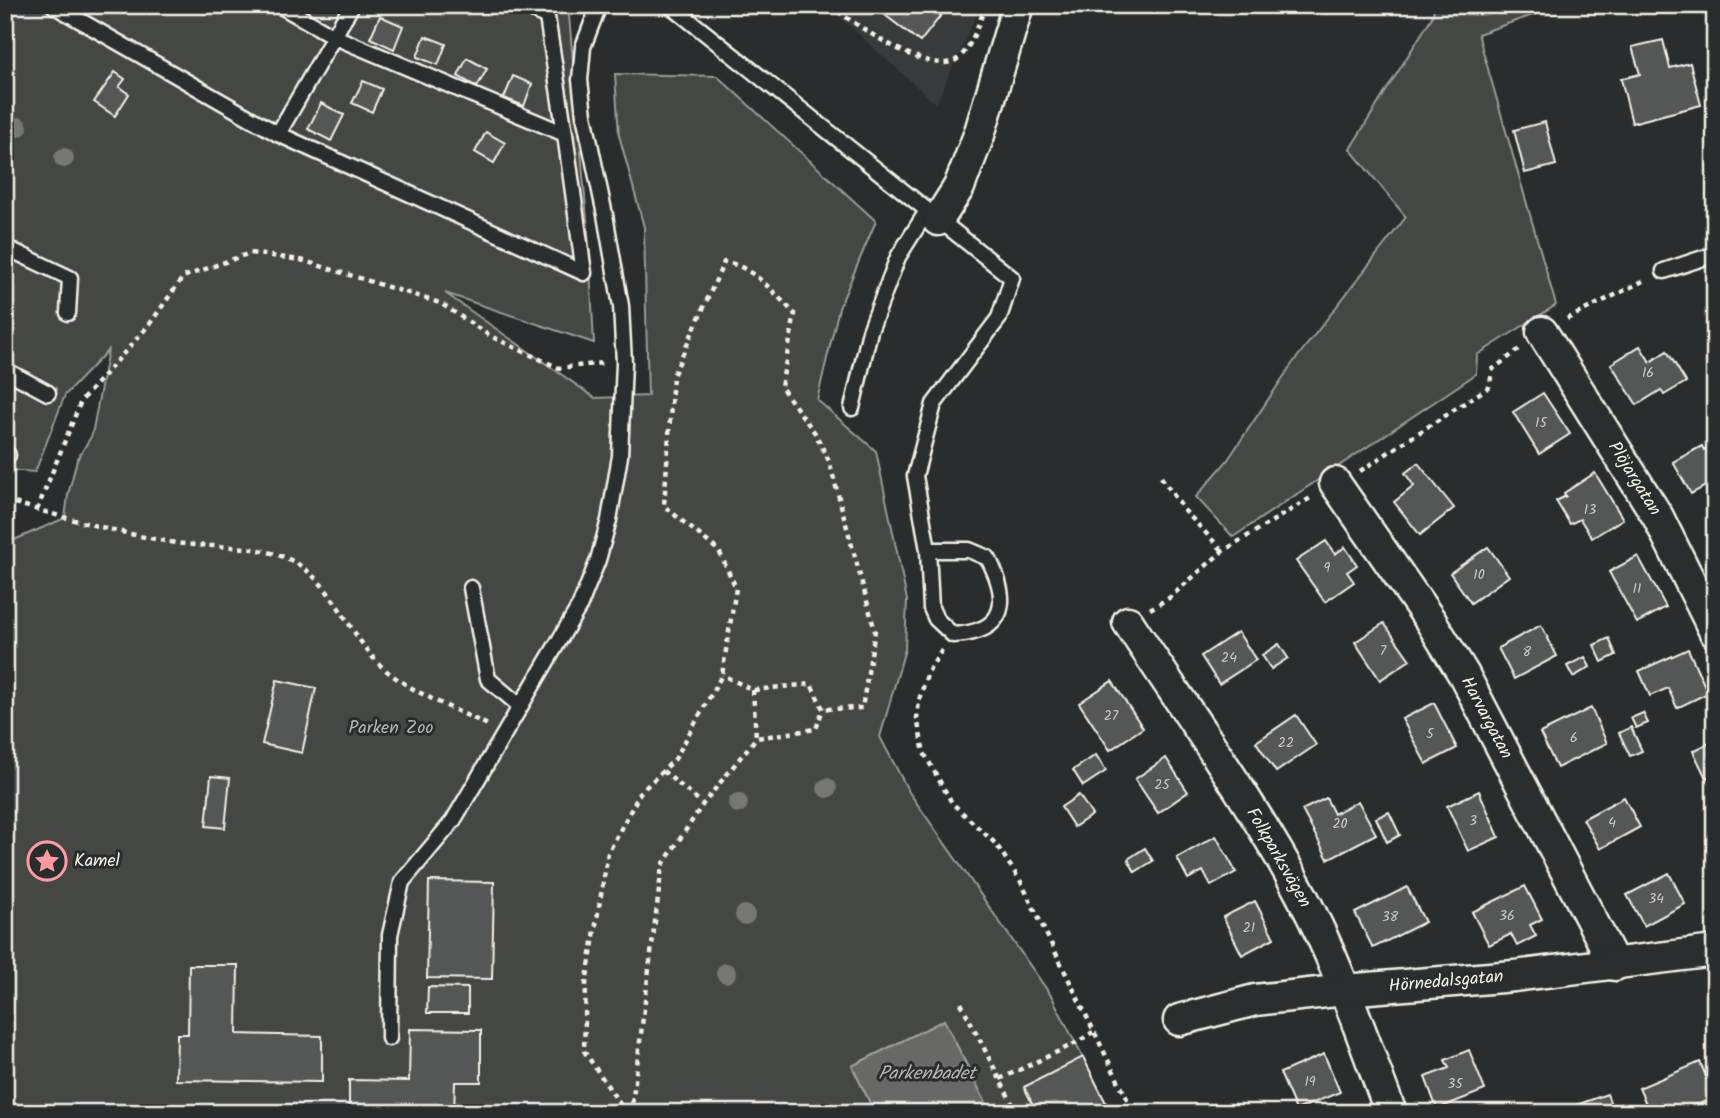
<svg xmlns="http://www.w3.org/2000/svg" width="1720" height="1118" font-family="Kalam,sans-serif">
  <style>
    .built { fill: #373a3a }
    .green { fill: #444645; stroke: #9c9c96; stroke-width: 2 }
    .water { fill: #676866; stroke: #9f9f9a; stroke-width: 2 }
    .building { fill: #555756; stroke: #f4f1e8; stroke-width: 2 }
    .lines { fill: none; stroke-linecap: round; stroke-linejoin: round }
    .lane-casing { stroke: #f4f1e8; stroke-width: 19 }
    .street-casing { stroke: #f4f1e8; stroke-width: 35 }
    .path { stroke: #f4f1e8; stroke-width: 4.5; stroke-dasharray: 5 5; stroke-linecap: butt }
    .lane { stroke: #2a2d2e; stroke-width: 14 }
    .street { stroke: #2a2d2e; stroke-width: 30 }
    .tree { fill: #777875 }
    .labels { text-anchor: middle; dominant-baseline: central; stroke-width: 6; stroke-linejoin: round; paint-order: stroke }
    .number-label { font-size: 14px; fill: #cccac4 }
    .street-label { font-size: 18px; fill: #f4f1e8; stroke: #2a2d2e }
    .park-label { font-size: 18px; fill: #b6b5af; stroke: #2a2d2e }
    .poi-label { font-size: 18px; fill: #f4f1e8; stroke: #2a2d2e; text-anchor: start }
    .water-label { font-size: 19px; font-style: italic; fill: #b5b3ae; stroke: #2a2d2e }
  </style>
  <rect width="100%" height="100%" fill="#2a2d2e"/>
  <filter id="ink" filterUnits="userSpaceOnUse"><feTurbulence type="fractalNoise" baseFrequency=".0143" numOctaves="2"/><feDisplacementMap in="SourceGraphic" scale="14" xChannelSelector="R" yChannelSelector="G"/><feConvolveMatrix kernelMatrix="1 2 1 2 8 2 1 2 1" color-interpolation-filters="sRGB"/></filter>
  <g filter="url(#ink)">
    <path class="built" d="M826,5H981L936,104Z"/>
    <g class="green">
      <path d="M5,5H568L588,231L594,343L445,293L595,398L648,396L644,227L619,135L615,74L717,76L876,221L839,308L817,400L876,451L907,600L905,649L880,737L909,792L1052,997L1111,1113H991L944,1020L852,1066L875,1113H5V544L65,518L68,495L77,460L92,435L108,350L65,395L35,472L5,470Z"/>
      <path d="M1435,5H1562L1478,34L1556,305L1477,355L1476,374L1233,537L1196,497L1227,461L1292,364L1406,217L1350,149L1432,17Z"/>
    </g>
    <path class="water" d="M944,1020L991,1113H875L852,1066Z"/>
    <g class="building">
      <path d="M872,5H949L920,42Z"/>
      <path d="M380,16L403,26L394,49L370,38Z"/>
      <path d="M425,36L446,44L438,65L417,57Z"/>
      <path d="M1663,40L1670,68L1690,63L1701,105L1632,123L1621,79L1640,74L1632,47Z"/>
      <path d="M467,58L487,69L477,87L458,76Z"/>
      <path d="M115,72L125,79L119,87L129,94L115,116L94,102Z"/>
      <path d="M513,76L532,84L524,106L504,98Z"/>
      <path d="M363,81L382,89L372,112L352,103Z"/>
      <path d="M321,103L344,115L331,141L308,129Z"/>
      <path d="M1545,122L1556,165L1525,173L1514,130Z"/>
      <path d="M486,132L505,143L494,163L475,152Z"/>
      <path d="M1640,346L1650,362L1667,351L1686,382L1664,395L1661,390L1637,405L1611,364Z"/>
      <path d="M1543,393L1570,434L1539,454L1513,412Z"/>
      <path d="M1715,444V481L1691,494L1673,462L1702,446L1704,450Z"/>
      <path d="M1418,463L1454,508L1420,535L1394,502L1414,486L1405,473Z"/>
      <path d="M1595,473L1623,519L1592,538L1580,519L1570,524L1556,501L1566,496L1564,493Z"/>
      <path d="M1326,541L1335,554L1345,547L1357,565L1347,572L1354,582L1325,602L1296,561Z"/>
      <path d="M1488,547L1509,576L1471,603L1450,573Z"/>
      <path d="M1638,556L1666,607L1637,623L1609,572Z"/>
      <path d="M1384,623L1410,660L1380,680L1355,642Z"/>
      <path d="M1541,625L1557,656L1514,679L1498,648Z"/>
      <path d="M1238,632L1256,660L1219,684L1201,656Z"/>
      <path d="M1609,638L1616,655L1602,662L1594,645Z"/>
      <path d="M1279,644L1288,658L1271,669L1262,655Z"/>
      <path d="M1688,649L1708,693L1677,708L1668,688L1650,696L1639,671Z"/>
      <path d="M1585,657L1590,667L1573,677L1567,666Z"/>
      <path d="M277,680L316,688L302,753L262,744Z"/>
      <path d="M1112,681L1143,728L1110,750L1079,703Z"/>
      <path d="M1434,703L1457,748L1426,764L1402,719Z"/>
      <path d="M1591,708L1607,743L1557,768L1540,733Z"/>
      <path d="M1643,713L1648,723L1636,728L1631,718Z"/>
      <path d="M1296,715L1316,745L1276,772L1256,742Z"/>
      <path d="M1631,727L1642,751L1630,756L1619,733Z"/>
      <path d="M1715,740V785L1710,776L1706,778L1693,751Z"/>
      <path d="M1096,755L1106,771L1083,786L1073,770Z"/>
      <path d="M1166,758L1188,792L1158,813L1135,779Z"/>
      <path d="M211,776L230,778L225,828L206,826Z"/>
      <path d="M1479,791L1499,837L1468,851L1447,806Z"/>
      <path d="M1079,795L1092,815L1074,827L1061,807Z"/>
      <path d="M1624,797L1640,827L1600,849L1583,819Z"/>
      <path d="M1326,798L1334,814L1358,801L1376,834L1328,859L1302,810Z"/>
      <path d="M1389,812L1400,835L1387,842L1376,818Z"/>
      <path d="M1216,836L1236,872L1211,886L1203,871L1188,879L1177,858Z"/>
      <path d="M1145,848L1153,861L1135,872L1128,859Z"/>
      <path d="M1669,873L1685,904L1644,926L1627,895Z"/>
      <path d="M429,881L494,882L492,979L427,978Z"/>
      <path d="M1525,886L1542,919L1530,925L1536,936L1517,946L1511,934L1489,945L1472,912Z"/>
      <path d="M1407,887L1425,922L1373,948L1355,913Z"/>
      <path d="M1255,901L1274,938L1242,955L1223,917Z"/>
      <path d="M189,965H238L237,1034L322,1036V1082L176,1080L177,1034H188Z"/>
      <path d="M428,987L468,988V1013H427Z"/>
      <path d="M410,1029L481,1030V1082H455L454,1113H349V1080L409,1081Z"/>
      <path d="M1469,1050L1485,1090L1437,1109L1425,1077L1449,1068L1445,1060Z"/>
      <path d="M1324,1054L1340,1092L1296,1110L1280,1073Z"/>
      <path d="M1083,1057L1111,1113H1037L1024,1087Z"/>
      <path d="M1700,1062L1715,1097L1679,1113H1650L1639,1088Z"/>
      <path d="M1607,1094L1614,1113L1557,1112Z"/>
    </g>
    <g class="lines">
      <g class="lane-casing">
        <g id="lane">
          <path d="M53,5L278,134L584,273L565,134L335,37L279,5"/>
          <path d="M522,5L547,17L565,134"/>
          <path d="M670,5L1012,278L999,318L934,404L915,476L928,550L931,608L936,619L953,635C1008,632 1010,600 988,558L969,550H928"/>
          <path d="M278,134L352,5"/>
          <path d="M5,247L70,278L68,313"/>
          <path d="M1664,271L1715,254"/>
          <path d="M5,370L48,393"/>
          <path d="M852,408L870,331L898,257L927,211"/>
          <path d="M5,455H8"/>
          <path d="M471,588L488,679L520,706"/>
          <path d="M389,1038L390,935L402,882L453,821L580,605L598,560L609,520L620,456L624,363L621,306L605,215L584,115L580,80L583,47L599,5"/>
        </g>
      </g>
      <g class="street-casing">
        <g id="street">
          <path d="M938,220L959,187L979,135L1018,5"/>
          <path d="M1542,332L1658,517L1715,632"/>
          <path d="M1335,483L1430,620L1464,675L1615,965"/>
          <path d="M1128,622C1186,711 1253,803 1302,896C1339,965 1363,1040 1391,1113"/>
          <path d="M1179,1020L1255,1000L1345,990L1514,976L1715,951"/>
        </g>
      </g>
      <g class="path">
        <path d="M830,5C852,23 929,76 956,60C970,51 977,27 983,13"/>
        <path d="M1567,319L1647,279"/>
        <path d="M1360,471L1489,387L1493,369L1521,348"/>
        <path d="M1161,477L1184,510L1223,551"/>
        <path d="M5,500C61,517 118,533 176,543C216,549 260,542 296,563C335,586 349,635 381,666C408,691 454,709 488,725"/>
        <path d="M37,510L81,401L149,325L183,277L250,253L301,260L440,303L490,336L559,368L604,363"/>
        <path d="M1150,609L1169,598L1223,551L1312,497"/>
        <path d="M942,650L928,672L919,700L917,718L924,753L952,803L996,844L1021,882L1134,1113"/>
        <path d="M753,690L756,738"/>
        <path d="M663,771L703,804"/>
        <path d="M961,1003L1017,1113"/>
        <path d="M1000,1079L1076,1043L1093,1032"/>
        <path d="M626,1113L584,1051L586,984L608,853L640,793L675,759L722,675L736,588L719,551L664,506L673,376L724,262C752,265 775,294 795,314L781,387L815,433L829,461L875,631L862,708L823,709"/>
        <path d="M631,1113L662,866L703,804L756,738L816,729L823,709L811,684L753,690L722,675"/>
      </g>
      <use href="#lane" class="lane"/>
      <use href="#street" class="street"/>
    </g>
    <g class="tree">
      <circle cx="18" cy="127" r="10"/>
      <circle cx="64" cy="158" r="10"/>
      <circle cx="827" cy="788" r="10"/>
      <circle cx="738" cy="803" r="10"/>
      <circle cx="745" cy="915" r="10"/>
      <circle cx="726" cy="973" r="10"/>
    </g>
  </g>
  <defs>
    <g id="sight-ring" transform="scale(2.0125)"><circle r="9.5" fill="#2a2d2e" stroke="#ff9aa2" stroke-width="1.5"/><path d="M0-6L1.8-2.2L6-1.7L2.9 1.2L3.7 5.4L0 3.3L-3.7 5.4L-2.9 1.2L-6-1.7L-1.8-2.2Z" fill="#ff9aa2"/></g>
  </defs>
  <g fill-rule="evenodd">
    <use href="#sight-ring" x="47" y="861"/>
  </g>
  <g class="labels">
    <g class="number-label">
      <text x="1648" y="373">16</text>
      <text x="1541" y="423">15</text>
      <text x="1590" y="510">13</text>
      <text x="1327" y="568">9</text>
      <text x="1479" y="575">10</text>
      <text x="1637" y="589">11</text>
      <text x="1383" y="651">7</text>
      <text x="1527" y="652">8</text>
      <text x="1229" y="658">24</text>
      <text x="1111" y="716">27</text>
      <text x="1430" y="734">5</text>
      <text x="1574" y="738">6</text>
      <text x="1286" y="743">22</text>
      <text x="1162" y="785">25</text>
      <text x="1473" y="821">3</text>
      <text x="1612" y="823">4</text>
      <text x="1340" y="824">20</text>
      <text x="1656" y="899">34</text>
      <text x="1507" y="916">36</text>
      <text x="1390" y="917">38</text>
      <text x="1249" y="928">21</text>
      <text x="1310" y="1082">19</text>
      <text x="1455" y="1084">35</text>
    </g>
    <g class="street-label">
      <text transform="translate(1634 479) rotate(58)">Plöjargatan</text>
      <text transform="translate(1486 718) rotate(62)">Harvargatan</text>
      <text transform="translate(1278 858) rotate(60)">Folkparksvägen</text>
      <text transform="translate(1446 982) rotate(-5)">Hörnedalsgatan</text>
    </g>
    <g class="park-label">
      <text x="391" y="728">Parken Zoo</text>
    </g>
    <g class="poi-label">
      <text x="74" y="861">Kamel</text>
    </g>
    <g class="water-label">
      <text x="927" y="1074">Parkenbadet</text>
    </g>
  </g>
  <rect width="1720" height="1118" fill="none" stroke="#2a2d2e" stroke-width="28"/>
  <rect x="14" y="14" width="1692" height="1090" fill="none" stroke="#f4f1e8" stroke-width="2.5" filter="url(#ink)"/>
</svg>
